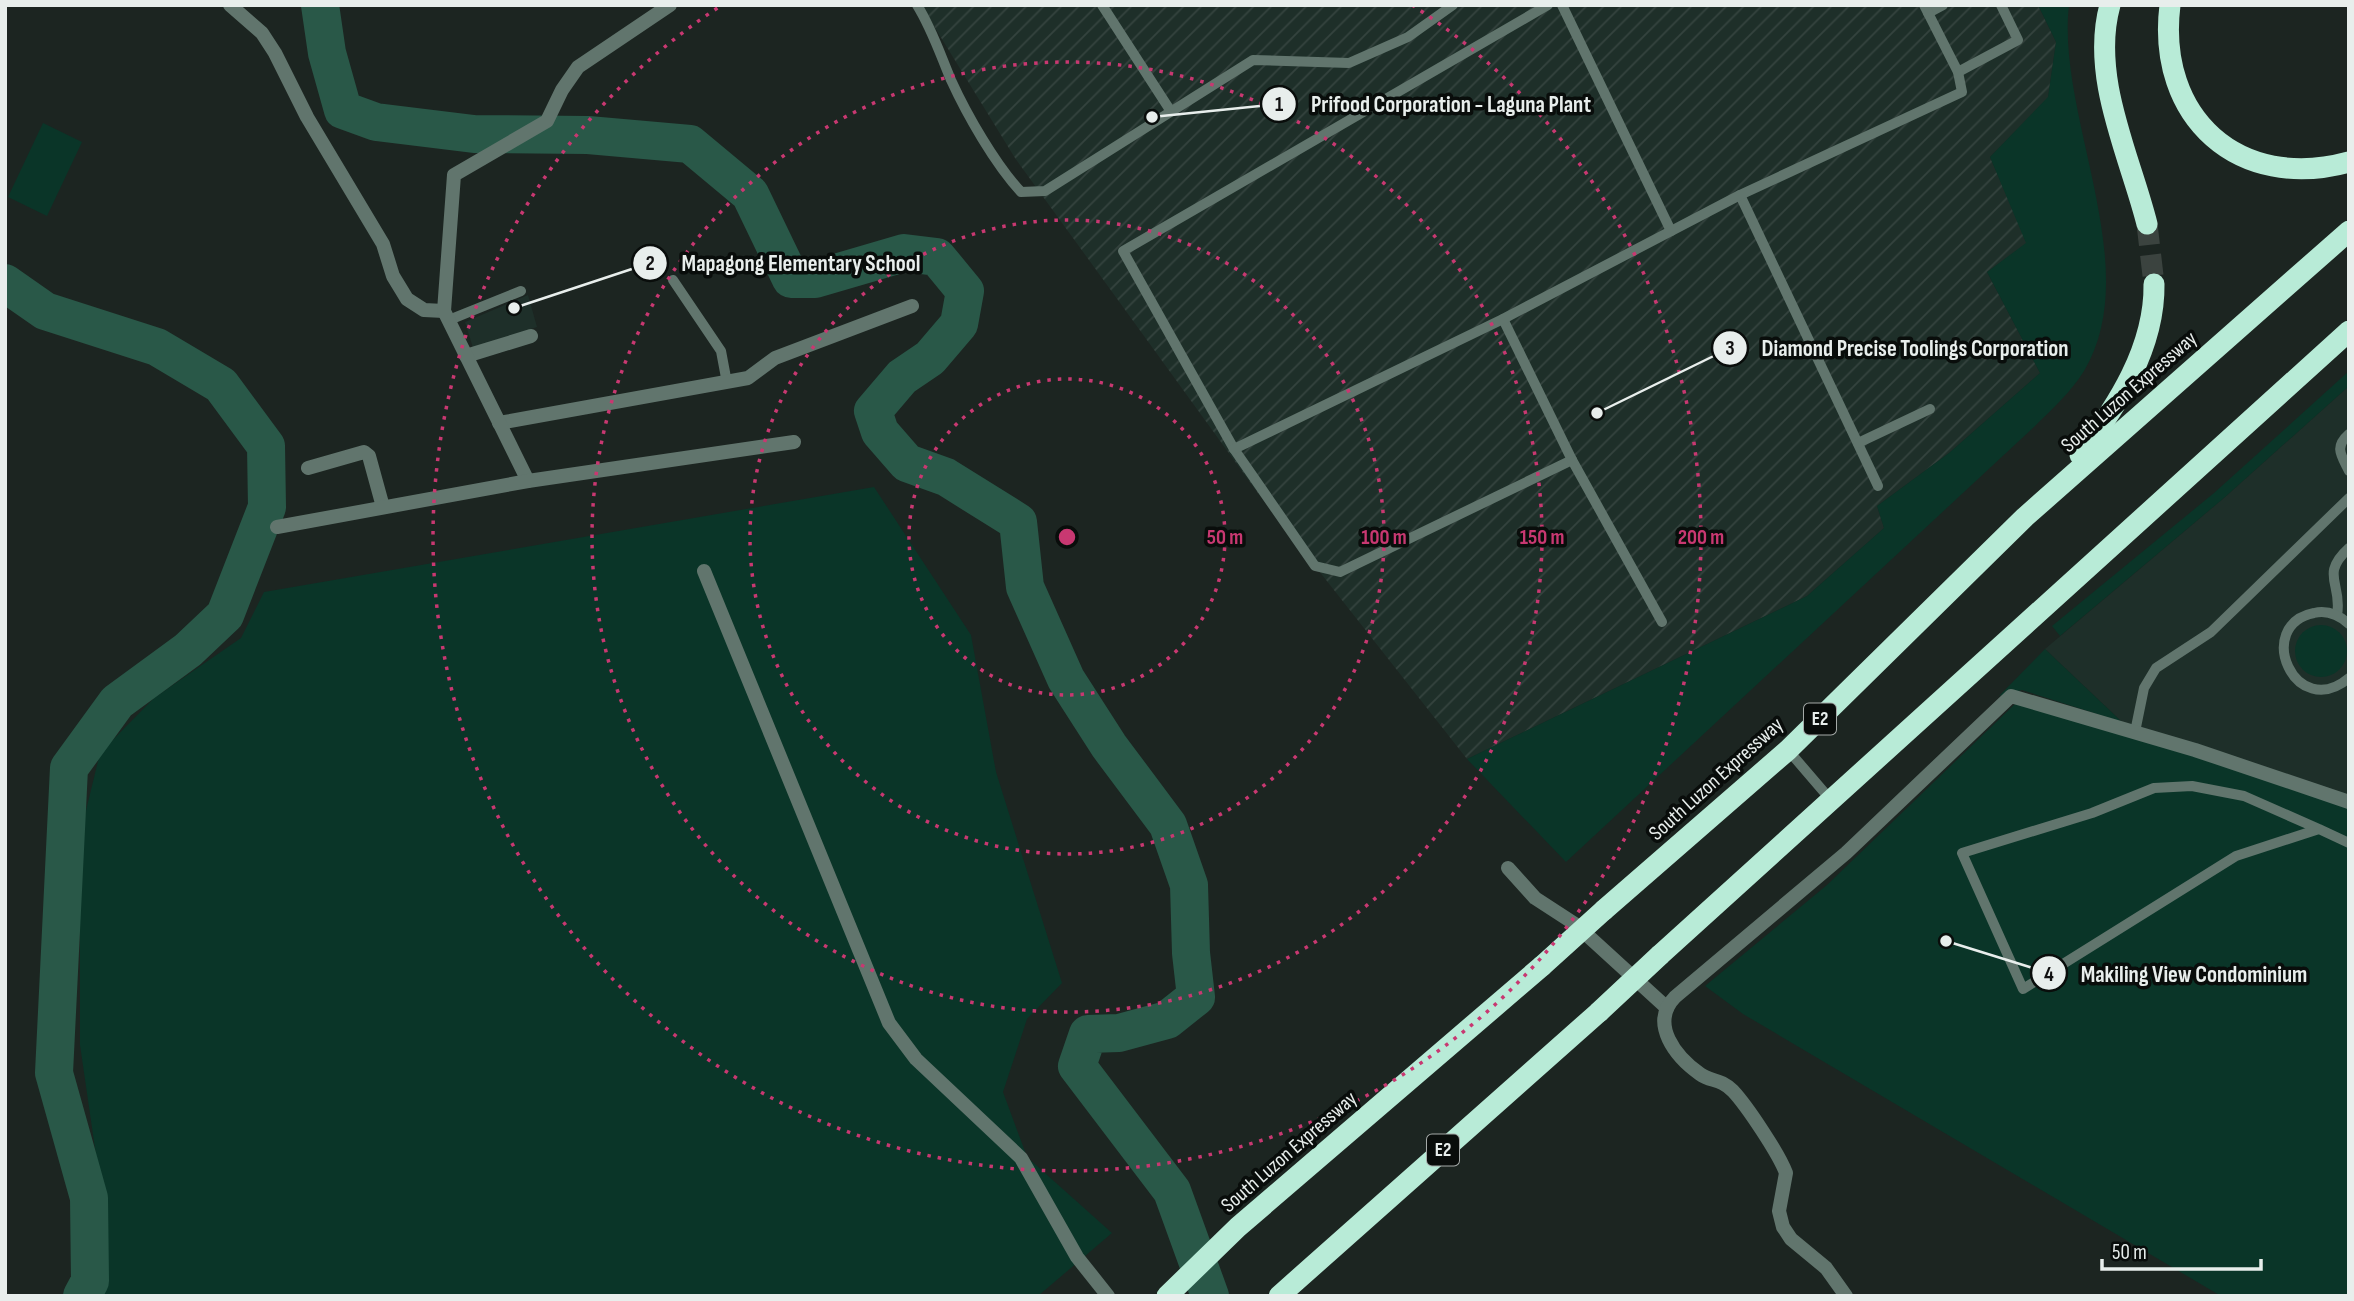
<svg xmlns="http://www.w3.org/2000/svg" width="2354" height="1301" font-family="'Sofia Sans Condensed',sans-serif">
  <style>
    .built { fill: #1e2f29 }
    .industrial { fill: url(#industrial-furrows) }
    .grass { fill: #0a3528 }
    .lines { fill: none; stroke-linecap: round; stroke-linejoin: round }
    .river { stroke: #295848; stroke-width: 38 }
    .highway-tunnel { stroke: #3b433f; stroke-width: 21; stroke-dasharray: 21 10; stroke-linecap: butt }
    .lane { stroke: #61756d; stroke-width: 10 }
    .street { stroke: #61756d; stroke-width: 14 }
    .highway { stroke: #b8ebd7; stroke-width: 21 }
    .highway-bridge { stroke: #b8ebd7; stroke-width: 21 }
    .ring { fill: none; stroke: #c83871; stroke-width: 3.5; stroke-dasharray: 3.5 7 }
    .labels { text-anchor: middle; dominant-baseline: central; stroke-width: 7; stroke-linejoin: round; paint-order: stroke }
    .shield { fill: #090d0b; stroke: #a5aaa8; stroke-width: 2 }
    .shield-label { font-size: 19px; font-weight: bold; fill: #e8eeec }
    .street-label { font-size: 21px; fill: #e8eeec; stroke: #090d0b }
    .centre { fill: #c83871; stroke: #090d0b; stroke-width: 3.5 }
    .ring-label { font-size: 21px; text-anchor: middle; font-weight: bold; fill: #c83871; stroke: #090d0b; stroke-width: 7; stroke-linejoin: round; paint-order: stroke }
    .leader { fill: none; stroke: #e8eeec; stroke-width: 2.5 }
    .callout-dot { fill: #e8eeec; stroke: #090d0b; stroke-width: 2.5 }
    .mark-label { font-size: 21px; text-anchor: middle; font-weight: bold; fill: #111 }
    .callout-label { font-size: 23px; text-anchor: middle; font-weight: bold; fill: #e8eeec; stroke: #090d0b; stroke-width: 7; stroke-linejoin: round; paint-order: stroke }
  </style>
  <defs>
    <pattern id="industrial-furrows" width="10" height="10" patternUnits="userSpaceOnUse" patternTransform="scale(1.75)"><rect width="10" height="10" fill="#1e2f29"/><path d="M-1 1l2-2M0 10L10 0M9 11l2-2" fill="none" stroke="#34433e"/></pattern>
  </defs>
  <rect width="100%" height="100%" fill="#1c2521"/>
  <g class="built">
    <path d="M528,295L537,327L473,348L465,322Z"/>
    <path d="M2349,386V799L2122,722L2045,649L2225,497Z"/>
  </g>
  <path class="industrial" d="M921,5H2038L2056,42L2048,98L1990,157L2027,243L1987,272L2040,373L1949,453L1877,506L1884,528L1807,596L1467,759L1260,496L1015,158Z"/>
  <g class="grass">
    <path d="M2038,5H2069C2056,116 2146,267 2084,371C2071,392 2052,409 2035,426L1566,862L1467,759L1807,596L1884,528L1877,506L1949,453L2040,373L1987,272L2026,243L1990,157L2048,97L2056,42Z"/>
    <path d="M43,123L82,142L47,216L8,197Z"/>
    <path d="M2349,371V386L2225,497L2060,636L2052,626L2214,493Z"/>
    <path d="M874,487L971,635L996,772L1062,983L1027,1019L1003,1092L1027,1157L1112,1233L1038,1296H103L107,1282L98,1169L80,1045V835L100,753L154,698L241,638L264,592Z"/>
    <circle cx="2321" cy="651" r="26"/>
    <path d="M2045,649L2122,722L2022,690L1999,696Z"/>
    <path d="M2015,704L2191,753L2349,807V1296H2221L1743,1014L1705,986L1827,885Z"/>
  </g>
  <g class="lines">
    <g class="river">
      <path d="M320,5L327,53L343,110L376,122L474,134L588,135L690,144L750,194L791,279H815L904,253L937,257L965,291L959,324L930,358L902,377L873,411L880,432L907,463L946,477L1018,522L1025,587L1066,679L1109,746L1168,825L1189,885L1191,953L1196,997L1167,1020L1119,1033L1088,1034L1077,1066L1172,1191L1210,1296"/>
      <path d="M5,283L45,311L157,347L221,385L266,446L267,507L225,615L188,650L117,702L69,768L54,1073L89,1198L90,1281L82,1296"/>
    </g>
    <path class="highway-tunnel" d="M2147,224L2154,284"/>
    <g class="lane">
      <path d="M917,5C932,29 940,54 951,80C967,115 995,164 1021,192L1045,191L1253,60L1349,63L1408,37L1453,5"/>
      <path d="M1102,5L1170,110"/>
      <path d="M1548,5L1123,251L1234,449L1315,566L1340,572L1572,460"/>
      <path d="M1562,5L1671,231"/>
      <path d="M1928,13L1943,5"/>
      <path d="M1958,72L2018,40L2001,5"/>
      <path d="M1740,195L1878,486"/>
      <path d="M673,280L721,351L727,383"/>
      <path d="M1503,319L1572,460L1662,622"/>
      <path d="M449,320L521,291"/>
      <path d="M2349,434C2334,447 2341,455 2349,471"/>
      <path d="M1858,443L1930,409"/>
      <path d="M1234,449L1503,319L1740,195L1962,92L1958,72L1924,5"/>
      <path d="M2337,615C2343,584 2319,575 2349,548"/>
      <path d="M2349,624C2339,615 2327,610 2314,613C2253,625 2295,723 2349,678"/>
      <path d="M2135,732L2144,688L2156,668L2211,632L2349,498"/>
      <path d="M1788,750L1830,799"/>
      <path d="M2319,829L2244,796L2192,786L2154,788L2092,813L1962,853L2023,989L2236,856L2319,829L2349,843"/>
    </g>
    <g class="street">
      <path d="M230,5L262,33L275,53L307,117L383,244L393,276L407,299L424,310L444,311"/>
      <path d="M466,356L531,336"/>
      <path d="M499,423L748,378L775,358L912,306"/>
      <path d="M308,468L364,452L369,456L383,507"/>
      <path d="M528,481L444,311L454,175L547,121L562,90L578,67L670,5"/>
      <path d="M277,527L528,481L794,442"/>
      <path d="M704,571L889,1023L916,1059L1021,1158L1077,1257L1108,1296"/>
      <path d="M1508,868L1535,898L1575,924L1667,1008"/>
      <path d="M1846,1296L1826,1268L1791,1239L1783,1227L1779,1211L1786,1173C1779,1154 1747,1106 1733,1091C1720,1078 1711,1082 1700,1074C1676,1057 1649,1024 1675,997L1846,853L2011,696L2195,750L2349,802"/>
    </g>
    <g class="highway">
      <path d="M2110,5C2090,77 2130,156 2147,224"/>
      <path d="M2170,5C2156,118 2239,192 2349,162"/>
      <path d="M2080,455C2117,406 2155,348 2154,284"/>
      <path d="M1604,910L1788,750L2025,517L2349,231"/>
      <path d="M1660,955L2349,331"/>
      <path d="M1167,1296L1238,1227L1542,966"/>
      <path d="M1279,1296L1599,1012"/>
    </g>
    <g class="highway-bridge">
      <path d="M1542,966L1604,910"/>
      <path d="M1599,1012L1660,955"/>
    </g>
  </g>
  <g class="ring">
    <circle cx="1067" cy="537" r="158"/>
    <circle cx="1067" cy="537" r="317"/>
    <circle cx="1067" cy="537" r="475"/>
    <path d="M1412 5A634 634 0 1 1 722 5"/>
  </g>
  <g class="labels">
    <g class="shield">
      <rect x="1804" y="703.5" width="32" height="31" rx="5"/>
      <rect x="1427" y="1134.5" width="32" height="31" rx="5"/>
    </g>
    <g class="shield-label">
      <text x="1820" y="719">E2</text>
      <text x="1443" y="1150">E2</text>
    </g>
    <g class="street-label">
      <text transform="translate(2129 392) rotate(-41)">South Luzon Expressway</text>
      <text transform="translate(1716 779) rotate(-42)">South Luzon Expressway</text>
      <text transform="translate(1289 1152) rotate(-41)">South Luzon Expressway</text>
    </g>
  </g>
  <circle cx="1067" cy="537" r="10" class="centre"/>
  <g class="ring-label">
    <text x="1225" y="544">50 m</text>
    <text x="1384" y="544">100 m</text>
    <text x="1542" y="544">150 m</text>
    <text x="1701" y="544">200 m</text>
  </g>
  <path class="leader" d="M1152 117L1279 104M514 308L650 263M1597 413L1730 348M1946 941L2049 973"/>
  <g class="callout-dot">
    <circle cx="1152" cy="117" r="7"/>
    <circle cx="514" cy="308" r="7"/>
    <circle cx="1597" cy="413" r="7"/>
    <circle cx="1946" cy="941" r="7"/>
    <circle cx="1279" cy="104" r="18"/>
    <circle cx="650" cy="263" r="18"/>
    <circle cx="1730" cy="348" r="18"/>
    <circle cx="2049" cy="973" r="18"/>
  </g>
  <g class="mark-label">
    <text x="1279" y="111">1</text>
    <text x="650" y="270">2</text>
    <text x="1730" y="355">3</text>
    <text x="2049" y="981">4</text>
  </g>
  <g class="callout-label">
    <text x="1451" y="112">Prifood Corporation - Laguna Plant</text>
    <text x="801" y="271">Mapagong Elementary School</text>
    <text x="1915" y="356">Diamond Precise Toolings Corporation</text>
    <text x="2194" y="982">Makiling View Condominium</text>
  </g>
  <rect width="2354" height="1301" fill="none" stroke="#e8eeec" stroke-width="14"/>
  <path d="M2102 1259v10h159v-10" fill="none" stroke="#e8eeec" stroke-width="3.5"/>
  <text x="2112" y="1259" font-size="21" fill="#e8eeec" stroke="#090d0b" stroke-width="5" paint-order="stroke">50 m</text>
</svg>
